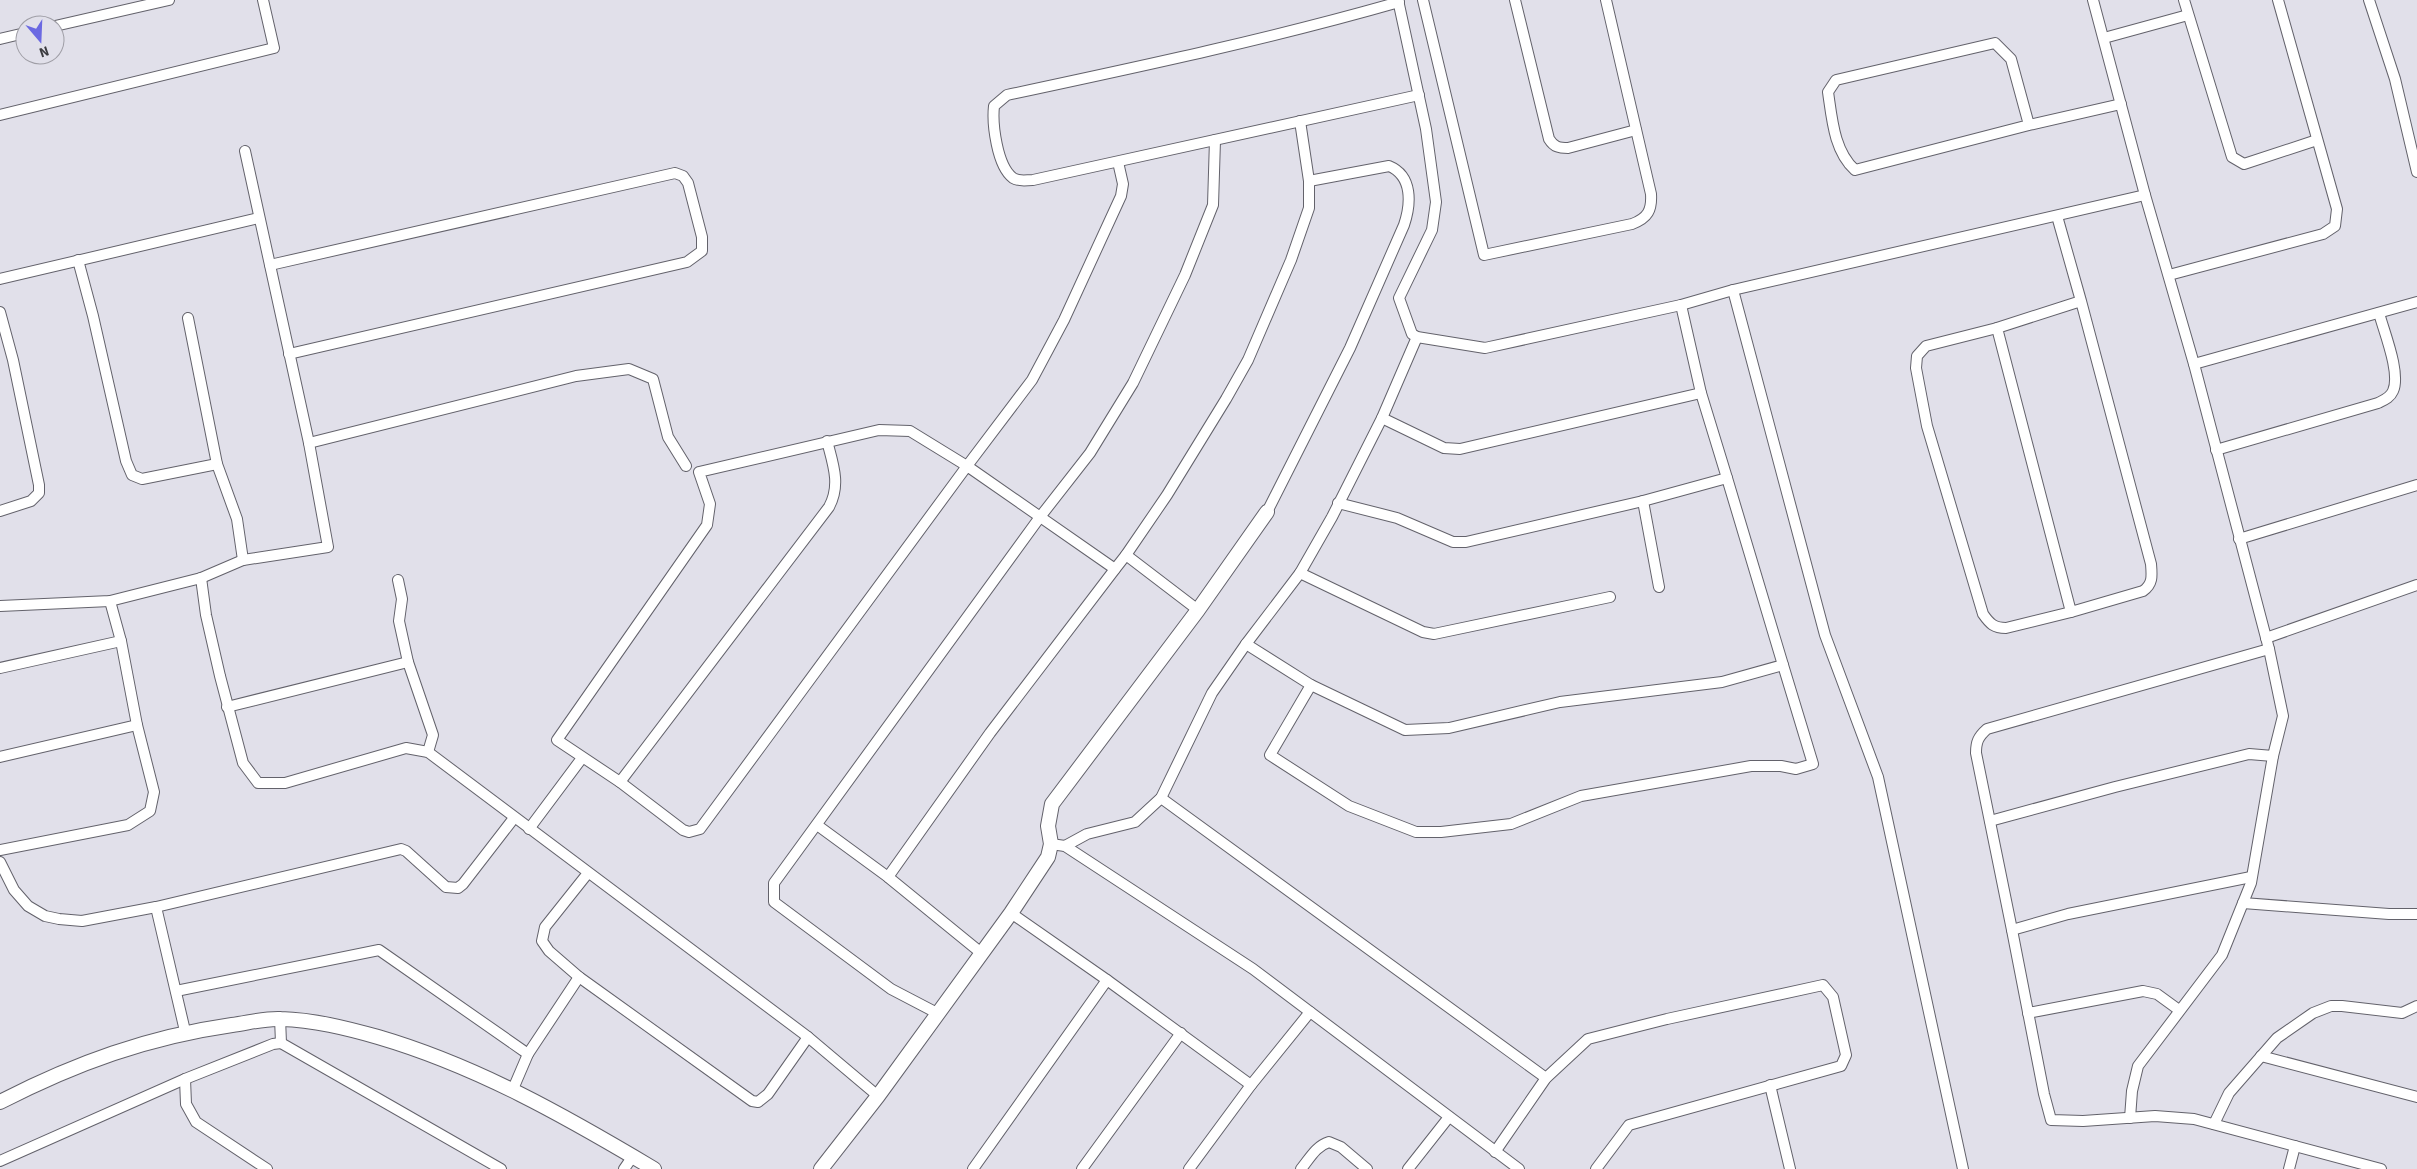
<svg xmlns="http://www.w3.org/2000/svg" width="2417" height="1169" font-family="'Source Sans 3',sans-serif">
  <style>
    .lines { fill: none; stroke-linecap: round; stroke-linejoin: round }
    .minor-casing { stroke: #63626b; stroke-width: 12 }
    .tertiary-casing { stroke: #63626b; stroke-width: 16 }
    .minor { stroke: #fff; stroke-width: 10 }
    .tertiary { stroke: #fff; stroke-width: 14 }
  </style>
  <rect width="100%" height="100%" fill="#e1e0ea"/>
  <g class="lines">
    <g class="minor-casing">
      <g id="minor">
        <path d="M1398,0L1426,129L1436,202L1432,230L1399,298L1412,334L1417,337L1485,348L1681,305L1733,290L2145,195"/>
        <path d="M1423,0L1484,255L1632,224C1648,218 1652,210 1651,194L1606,0"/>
        <path d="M1515,0L1549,139C1554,147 1559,148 1568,148L1636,130"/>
        <path d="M2093,0L2145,195L2194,364L2269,649L2283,716L2273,756L2251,883L2222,955L2138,1066L2132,1091L2130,1118"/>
        <path d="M2184,0L2232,157L2244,164L2317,140"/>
        <path d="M2369,0L2395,79L2417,172"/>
        <path d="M1399,2C1270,39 1138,67 1007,95L994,106C992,124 997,166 1013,178C1019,182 1026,180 1033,180L1419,95"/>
        <path d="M55,26L169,0"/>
        <path d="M2104,38L2188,15"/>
        <path d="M0,39L25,33"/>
        <path d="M0,115L274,48L263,0"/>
        <path d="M2029,125L2011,59L1995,43L1836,80L1828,92C1832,119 1834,151 1855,170L2029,125L2121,104"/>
        <path d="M1118,162L1123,184L1121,196L1064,320L1032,380L967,466L700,829L689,832L683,830L620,782L557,740L707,525L710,504L699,472L879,430L910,431L967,466L1115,569L1126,555L1198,610"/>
        <path d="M2057,216L2081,301L1997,328L2071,612L2143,591C2153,584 2152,576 2151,564L2081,301"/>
        <path d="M78,260L93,316L126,461L132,475L142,479L217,464"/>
        <path d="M270,265L675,173L683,176L688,183L702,237V251L687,262L289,354"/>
        <path d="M2169,275L2323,234L2335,226L2337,209L2278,0"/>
        <path d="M0,279L259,218"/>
        <path d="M1733,290L1825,635L1878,777L1963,1169"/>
        <path d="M0,312L13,360L39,485V493L31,501L0,511"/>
        <path d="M188,318L217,464L237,519L243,560"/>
        <path d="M1997,328L1926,346L1917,356L1916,368L1927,426L1983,614C1990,624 1994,628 2006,628L2071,612"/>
        <path d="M2194,364L2417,302"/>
        <path d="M1382,418L1444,448L1460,449L1701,393L1681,305"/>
        <path d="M309,443L576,376L629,369L653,379L668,437L686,466"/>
        <path d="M2216,450L2378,403C2384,400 2390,398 2393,391C2401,373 2384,332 2379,313"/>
        <path d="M1643,501L1659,587"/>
        <path d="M1338,503L1397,518L1453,542H1466L1643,501L1727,478L1701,393"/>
        <path d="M1267,512L1350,348L1404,225C1411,204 1413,176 1389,166L1309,181"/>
        <path d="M2239,539L2417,485"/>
        <path d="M1126,555L1167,495L1226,399L1248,360L1291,260L1309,208V181L1300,121"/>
        <path d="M1300,573L1423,632L1434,634L1610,597"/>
        <path d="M201,578L206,615L220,676L243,763L258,783H285L406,748L428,752L808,1037L878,1096"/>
        <path d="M0,606L110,601L201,578L243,560L328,547L309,443L245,151"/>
        <path d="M2266,638L2417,585"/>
        <path d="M1246,644L1311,685L1405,730L1449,728L1560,702L1722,682L1783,665L1727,478"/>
        <path d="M408,662L433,735L428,752"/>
        <path d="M0,668L121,641"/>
        <path d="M1311,685L1270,755L1349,806L1416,832H1441L1511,824L1581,796L1751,766H1781L1796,769L1813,764L1783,665"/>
        <path d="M227,707L408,662L399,621L402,599L398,580"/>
        <path d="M0,757L137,725"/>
        <path d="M620,782L829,507C841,485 833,464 827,441"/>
        <path d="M1161,798L1546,1078"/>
        <path d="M1990,821L2115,787L2249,754L2273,756"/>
        <path d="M817,825L888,877L980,952"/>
        <path d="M529,829L582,758"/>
        <path d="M1051,844L1065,846L1253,969L1519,1169"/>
        <path d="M1065,846L1087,834L1135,822L1161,798L1212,693L1246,644L1300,573L1332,517L1382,418L1417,337"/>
        <path d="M0,850L128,825L150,811L154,792L137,725L121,641L110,601"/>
        <path d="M0,862L14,890L28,906L45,916L59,919L82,921L156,907L401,849L406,851L446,887L458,888L463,884L514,818"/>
        <path d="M588,873L545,927L542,941L549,951L579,977L752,1101L758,1102L768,1094L808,1037"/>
        <path d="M888,877L990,733L1115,569"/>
        <path d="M2251,877L2068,914L2012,930L1976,753C1976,742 1978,737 1987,729L2269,649"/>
        <path d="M2243,903L2389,914H2417"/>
        <path d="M156,907L185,1031"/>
        <path d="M1011,913L1107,980L1251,1085"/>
        <path d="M2012,930L2044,1094L2051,1120L2083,1121L2155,1116L2194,1119L2381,1169"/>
        <path d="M176,991L379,950L528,1054"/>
        <path d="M937,1013L891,989L774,902V883L1040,517L1090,453L1133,383L1185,275L1213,205L1215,140"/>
        <path d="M2028,1013L2143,991L2157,994L2179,1010"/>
        <path d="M280,1018L281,1043L501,1169"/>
        <path d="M2261,1056L2417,1097"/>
        <path d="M185,1079L186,1104L196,1122L267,1169"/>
        <path d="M1770,1085L1790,1169"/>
        <path d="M513,1089L528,1054L579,977"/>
        <path d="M2214,1124L2229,1093L2277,1038L2313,1013L2331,1006H2342L2402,1013L2417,1006"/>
        <path d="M1495,1152L1546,1078L1588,1039L1667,1019L1823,985L1833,997L1846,1055L1841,1066L1629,1125L1596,1169"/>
        <path d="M0,1161L185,1079L273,1044L281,1043"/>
        <path d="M624,1169L633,1156"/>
        <path d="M973,1169L1107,980"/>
        <path d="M1082,1169L1181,1033"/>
        <path d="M1189,1169L1251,1085L1310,1012"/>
        <path d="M1301,1169C1310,1158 1316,1146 1329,1142L1341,1147L1367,1169"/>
        <path d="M1408,1169L1449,1117"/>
        <path d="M2289,1169L2295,1146"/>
      </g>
    </g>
    <g class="tertiary-casing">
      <g id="tertiary">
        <path d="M0,1102C76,1063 148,1037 232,1025C248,1023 265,1018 281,1019C314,1020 346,1028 378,1037C477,1066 565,1116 654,1169"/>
        <path d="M821,1169L878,1096L1011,913L1048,857L1051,844L1048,826L1052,804L1198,610L1267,512"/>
      </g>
    </g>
    <use href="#minor" class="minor"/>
    <use href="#tertiary" class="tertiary"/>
  </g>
  <g transform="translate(40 40) rotate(161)"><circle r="24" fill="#e1e0ea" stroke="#9f9ea6"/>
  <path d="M0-4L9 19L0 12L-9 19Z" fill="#6b69e2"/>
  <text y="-8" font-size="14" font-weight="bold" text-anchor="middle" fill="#3b3b3f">N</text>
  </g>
</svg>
